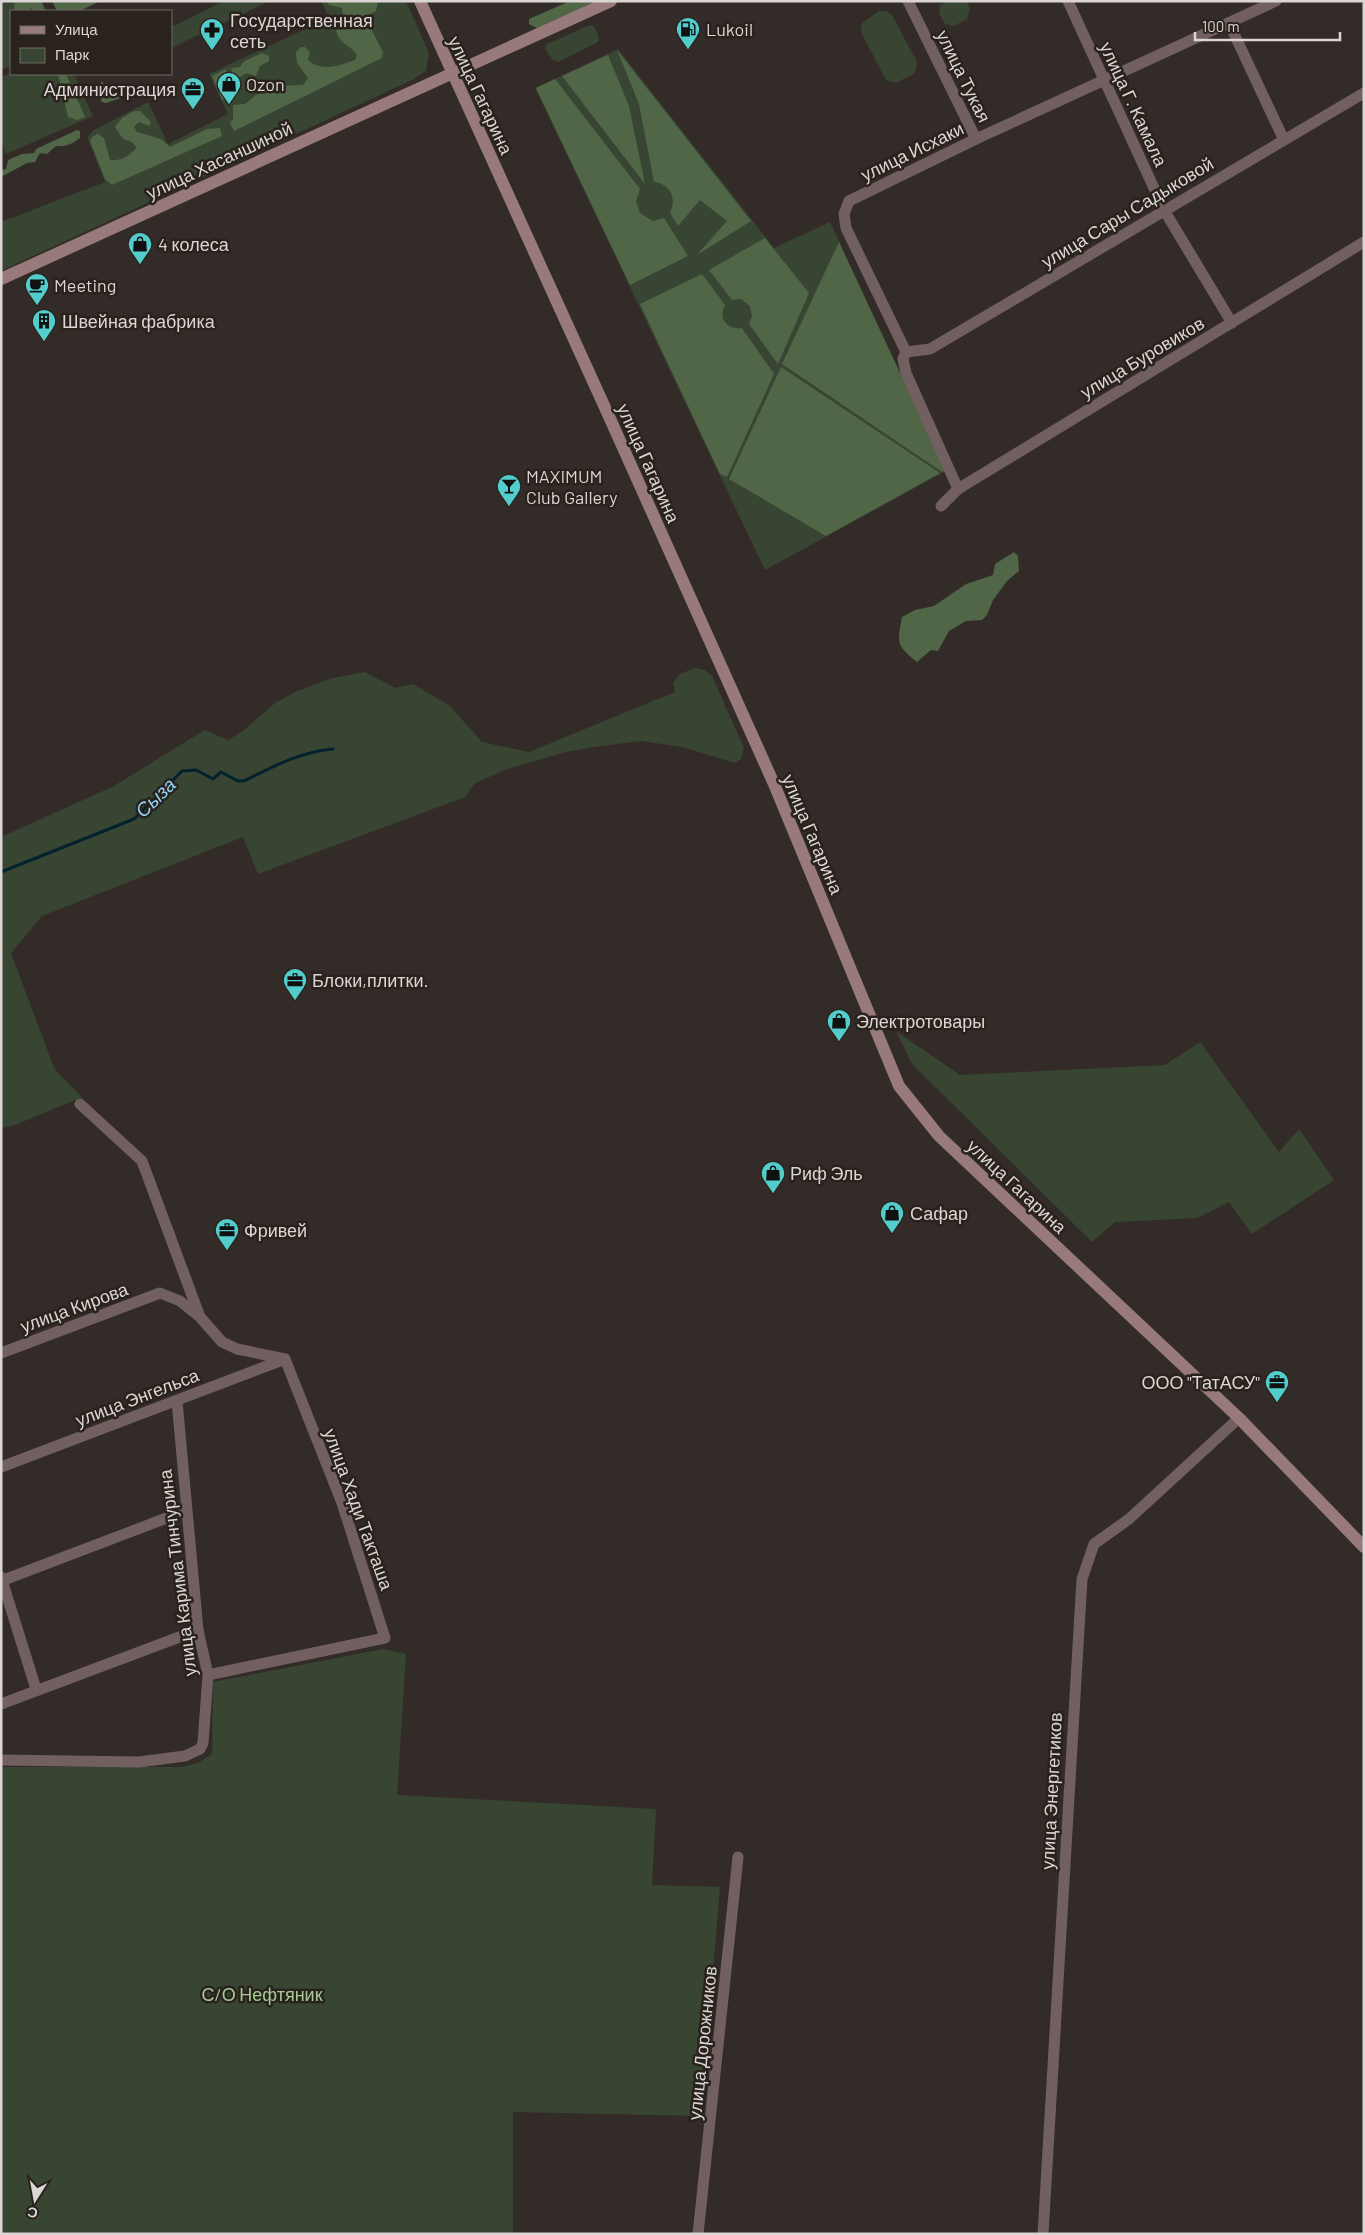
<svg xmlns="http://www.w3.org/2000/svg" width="1365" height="2235" font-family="Barlow,sans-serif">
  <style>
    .green { fill: #384532 }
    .forest { fill: #506646 }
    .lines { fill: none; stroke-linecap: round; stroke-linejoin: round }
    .stream { stroke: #03222f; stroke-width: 3 }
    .street { stroke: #725f5f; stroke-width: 11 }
    .secondary { stroke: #987a7a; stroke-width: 12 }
    .labels { text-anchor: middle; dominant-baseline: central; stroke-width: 5; stroke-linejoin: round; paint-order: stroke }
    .poi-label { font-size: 18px; fill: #dbd6d3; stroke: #29221d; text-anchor: start }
    .street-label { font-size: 18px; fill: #dbd6d3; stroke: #29221d }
    .park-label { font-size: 18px; fill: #a6cb95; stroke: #29221d }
    .water-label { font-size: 19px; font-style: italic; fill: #90d6f9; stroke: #29221d }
  </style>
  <rect width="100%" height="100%" fill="#332b27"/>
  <g class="green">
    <path d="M1,1H42L46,11H11V66L1,70Z"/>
    <path d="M224,1H270L171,48V24L174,26Z"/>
    <path d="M321,1H406L429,53L426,71L412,80L1,271V222L105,182L87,137L94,130L148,102L168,144L228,114L209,74L329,18Z"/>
    <path d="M947,1H966L970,9L967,19L954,26L945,24L939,14L940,5Z"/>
    <path d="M879,11H886L892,15L917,62L915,73L896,83L886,80L861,32L862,23Z"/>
    <path d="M590,25L594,26L599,37L598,42L559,62L553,60L545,49L547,44Z"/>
    <path d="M618,49L774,248L830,222L946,471L765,570L535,88Z"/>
    <path d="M11,73L74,74L93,116L6,154L1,141V77Z"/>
    <path d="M695,668L705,670L712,676L744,748L741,759L735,763L682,747L641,741L594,747L566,752L504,770L474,784L465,797L258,874L243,837L42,916L11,953L55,1070L82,1097L15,1125L1,1128V837L112,787L205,730L228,740L243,731L275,703L297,691L333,678L365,672L395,688L413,684L449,705L482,742L529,752L675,692L673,683L680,674Z"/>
    <path d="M896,1031L960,1075L1165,1065L1200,1042L1279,1152L1299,1129L1334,1180L1252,1234L1229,1202L1197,1218L1115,1222L1092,1242L912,1064Z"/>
    <path d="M383,1649L406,1654L397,1795L656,1809L652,1885L720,1887L701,2116L513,2112V2234H1V1767H181L198,1763L212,1754L213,1682Z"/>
  </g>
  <g class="forest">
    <path d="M15,1H41L45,11H35L31,8L28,11H16L14,8Z"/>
    <path d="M52,1H100L80,11H57Z"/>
    <path d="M326,1H378L376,11L365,17L383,52L382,58L234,131L230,123L233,119V105L245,104L256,95L277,86L303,85L308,78L297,63L296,52L301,47H305L310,52L308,60C321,72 339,66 355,60L357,55C350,44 339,45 336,30L342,29L344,24L342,8L329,5Z"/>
    <path d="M570,1H603L541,30L529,24V19Z"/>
    <path d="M617,50L751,221L697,255L727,221L700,200L678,226L670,213C677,199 671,184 654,182L639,104Z"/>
    <path d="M262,53L269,56V61L260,66L256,76L246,73L240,77L233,75L231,68L240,67L243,62Z"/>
    <path d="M608,55L629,106L645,184L562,76Z"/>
    <path d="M226,69L227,75L219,77L218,86L224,87L230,79L240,80V86L229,97L222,100L212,76Z"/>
    <path d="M58,74H66L85,117L77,120L68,117Z"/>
    <path d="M555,79L640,189L636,201L640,213L653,221L664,218L688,256L630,285L536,88Z"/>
    <path d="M102,81L108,92L116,89L121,98L106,103L102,102L96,89Z"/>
    <path d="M134,111H140L151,122L149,126L139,122L134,127L137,132L161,139L170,147L207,129L220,128L222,136L112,185L105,179L90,141L93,136L98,134L104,138L110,160C122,161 129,156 137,147L130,141L123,139L115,127L122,118Z"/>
    <path d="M77,130L80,131V138C72,144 66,147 56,146L47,154L40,153L35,162L27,163L1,177V170L6,169L8,160L22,154L34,153L36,149Z"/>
    <path d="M765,238L809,293L778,364L749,324L752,316L750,306L741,299L732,300L709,270Z"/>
    <path d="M839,242L945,470L942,472L782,364Z"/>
    <path d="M702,274L725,305C718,319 727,330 742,328L774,374L727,477L720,474L640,304Z"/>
    <path d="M781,367L940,473L826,536L729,479Z"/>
    <path d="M1014,552L1018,556L1019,571L1007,581L993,600L987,615L982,620L966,621L949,631L938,651L931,650L917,662C896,645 897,643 902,617L915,610L934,606L966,584L993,575L995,564Z"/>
  </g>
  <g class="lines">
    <path class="stream" d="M1,872L134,819L182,771L196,770L213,779L221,772L238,781H244C274,766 300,752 333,749"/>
    <g class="street">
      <path d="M908,1L976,139"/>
      <path d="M1068,1L1164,210L1232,323"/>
      <path d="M1229,23L1284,140"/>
      <path d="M906,352L930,349L1364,93"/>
      <path d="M958,489L906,373L903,359L906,352L846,228L844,214L849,201L976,139L1276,1"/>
      <path d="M941,506L958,489L1364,242"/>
      <path d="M80,1104L142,1161L200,1317"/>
      <path d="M1,1353L160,1293L180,1301L200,1317L222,1342L237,1349L285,1359L342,1503L385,1638L208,1675"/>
      <path d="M1,1467L285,1359"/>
      <path d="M1,1577L36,1689"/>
      <path d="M1,1581L185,1511"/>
      <path d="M1,1704L198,1630"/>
      <path d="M1,1760L139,1762L185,1756L200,1749L203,1743L208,1675L198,1630L177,1401"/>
      <path d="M698,2234L738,1857"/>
      <path d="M1043,2234L1082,1579L1094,1544L1129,1519L1239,1418"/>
    </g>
    <g class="secondary">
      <path d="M420,1L607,412L774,784L899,1086L939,1136L1239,1418L1364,1547"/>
      <path d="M1,279L611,1"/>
    </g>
  </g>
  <defs>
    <g id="fuel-pin" transform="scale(1.25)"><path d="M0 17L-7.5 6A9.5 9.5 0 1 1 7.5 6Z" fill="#52cdcc" stroke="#29221d"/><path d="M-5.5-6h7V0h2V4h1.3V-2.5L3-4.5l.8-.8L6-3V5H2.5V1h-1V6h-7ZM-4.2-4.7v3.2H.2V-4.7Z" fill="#111"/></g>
    <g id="pharmacy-pin" transform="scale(1.25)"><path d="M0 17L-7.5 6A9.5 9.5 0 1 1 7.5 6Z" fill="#52cdcc" stroke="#29221d"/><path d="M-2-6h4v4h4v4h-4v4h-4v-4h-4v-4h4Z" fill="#111"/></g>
    <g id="shop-pin" transform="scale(1.25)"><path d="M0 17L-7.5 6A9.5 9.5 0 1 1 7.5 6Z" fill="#52cdcc" stroke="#29221d"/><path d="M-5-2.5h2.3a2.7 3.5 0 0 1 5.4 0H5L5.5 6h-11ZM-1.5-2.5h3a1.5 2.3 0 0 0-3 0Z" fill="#111"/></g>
    <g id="office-pin" transform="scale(1.25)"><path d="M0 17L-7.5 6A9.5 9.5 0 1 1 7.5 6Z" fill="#52cdcc" stroke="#29221d"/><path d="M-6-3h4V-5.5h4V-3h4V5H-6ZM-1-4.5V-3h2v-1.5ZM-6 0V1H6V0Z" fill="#111"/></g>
    <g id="cafe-pin" transform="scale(1.25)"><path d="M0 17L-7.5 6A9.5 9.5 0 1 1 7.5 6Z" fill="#52cdcc" stroke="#29221d"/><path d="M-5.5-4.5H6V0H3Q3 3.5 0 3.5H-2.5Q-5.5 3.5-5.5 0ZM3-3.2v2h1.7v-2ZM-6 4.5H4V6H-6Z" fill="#111"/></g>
    <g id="building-pin" transform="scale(1.25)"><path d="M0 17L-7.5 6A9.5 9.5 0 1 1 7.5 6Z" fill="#52cdcc" stroke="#29221d"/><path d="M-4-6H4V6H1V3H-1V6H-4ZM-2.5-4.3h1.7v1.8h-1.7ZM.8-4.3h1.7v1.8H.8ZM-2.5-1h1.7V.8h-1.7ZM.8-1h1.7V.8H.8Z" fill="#111"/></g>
    <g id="bar-pin" transform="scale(1.25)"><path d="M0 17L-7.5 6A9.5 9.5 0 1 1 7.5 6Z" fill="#52cdcc" stroke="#29221d"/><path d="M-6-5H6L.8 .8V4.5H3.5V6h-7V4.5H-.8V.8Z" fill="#111"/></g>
  </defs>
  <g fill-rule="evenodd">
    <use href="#fuel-pin" x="688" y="29"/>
    <use href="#pharmacy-pin" x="212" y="30"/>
    <use href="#shop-pin" x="229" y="84"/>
    <use href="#office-pin" x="193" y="89"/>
    <use href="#shop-pin" x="140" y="244"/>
    <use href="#cafe-pin" x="37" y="285"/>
    <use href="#building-pin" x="44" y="321"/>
    <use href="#bar-pin" x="509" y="486"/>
    <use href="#office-pin" x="295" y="980"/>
    <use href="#shop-pin" x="839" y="1021"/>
    <use href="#shop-pin" x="773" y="1173"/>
    <use href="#shop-pin" x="892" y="1213"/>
    <use href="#office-pin" x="227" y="1230"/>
    <use href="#office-pin" x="1277" y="1382"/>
  </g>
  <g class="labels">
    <g class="poi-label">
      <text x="230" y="20">Государственная<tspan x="230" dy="21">сеть</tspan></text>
      <text x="706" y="29">Lukoil</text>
      <text x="246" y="84">Ozon</text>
      <text x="176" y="89" text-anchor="end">Администрация</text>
      <text x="158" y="244">4 колеса</text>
      <text x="54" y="285">Meeting</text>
      <text x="62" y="321">Швейная фабрика</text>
      <text x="526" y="476">MAXIMUM<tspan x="526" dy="21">Club Gallery</tspan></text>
      <text x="312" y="980">Блоки,плитки.</text>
      <text x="856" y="1021">Электротовары</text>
      <text x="790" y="1173">Риф Эль</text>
      <text x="910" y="1213">Сафар</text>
      <text x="244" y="1230">Фривей</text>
      <text x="1260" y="1382" text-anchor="end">ООО "ТатАСУ"</text>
    </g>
    <g class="street-label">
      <text transform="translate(964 76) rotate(64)">улица Тукая</text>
      <text transform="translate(481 95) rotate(65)">улица Гагарина</text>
      <text transform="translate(1134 104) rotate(65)">улица Г. Камала</text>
      <text transform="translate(912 151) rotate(-26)">улица Исхаки</text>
      <text transform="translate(219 160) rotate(-25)">улица Хасаншиной</text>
      <text transform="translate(1127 212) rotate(-31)">улица Сары Садыковой</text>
      <text transform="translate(1142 357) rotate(-31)">улица Буровиков</text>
      <text transform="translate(649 463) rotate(66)">улица Гагарина</text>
      <text transform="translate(813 834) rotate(67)">улица Гагарина</text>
      <text transform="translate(1017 1186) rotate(43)">улица Гагарина</text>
      <text transform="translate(74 1307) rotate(-20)">улица Кирова</text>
      <text transform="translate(137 1397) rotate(-21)">улица Энгельса</text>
      <text transform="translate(359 1509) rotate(70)">улица Хади Такташа</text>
      <text transform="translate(177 1573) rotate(-97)">улица Карима Тинчурина</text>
      <text transform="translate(1051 1791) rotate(-87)">улица Энергетиков</text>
      <text transform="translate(702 2043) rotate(-84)">улица Дорожников</text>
    </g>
    <g class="park-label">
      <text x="262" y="1994">С/О Нефтяник</text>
    </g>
    <g class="water-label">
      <text transform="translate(155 797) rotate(-44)">Сыза</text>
    </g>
  </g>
  <rect width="1365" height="2235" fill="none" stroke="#dbd6d3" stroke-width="5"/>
  <rect x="10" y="10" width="162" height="65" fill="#29221d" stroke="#706a66"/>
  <rect x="20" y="26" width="25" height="8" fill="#987a7a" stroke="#706a66"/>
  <text x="55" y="35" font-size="15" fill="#dbd6d3">Улица</text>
  <rect x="20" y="48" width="25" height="15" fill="#384532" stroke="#706a66"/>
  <text x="55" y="60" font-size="15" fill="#dbd6d3">Парк</text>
  <g transform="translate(35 2200) rotate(191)" stroke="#29221d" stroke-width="4" paint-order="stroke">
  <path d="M0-4L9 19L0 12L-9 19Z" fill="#dbd6d3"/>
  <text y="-8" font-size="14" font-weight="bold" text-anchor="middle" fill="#dbd6d3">С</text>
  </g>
  <path d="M1195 32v8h145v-8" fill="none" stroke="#dbd6d3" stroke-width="2.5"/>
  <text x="1202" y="32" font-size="15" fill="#dbd6d3" stroke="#29221d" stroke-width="4" paint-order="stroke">100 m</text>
</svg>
